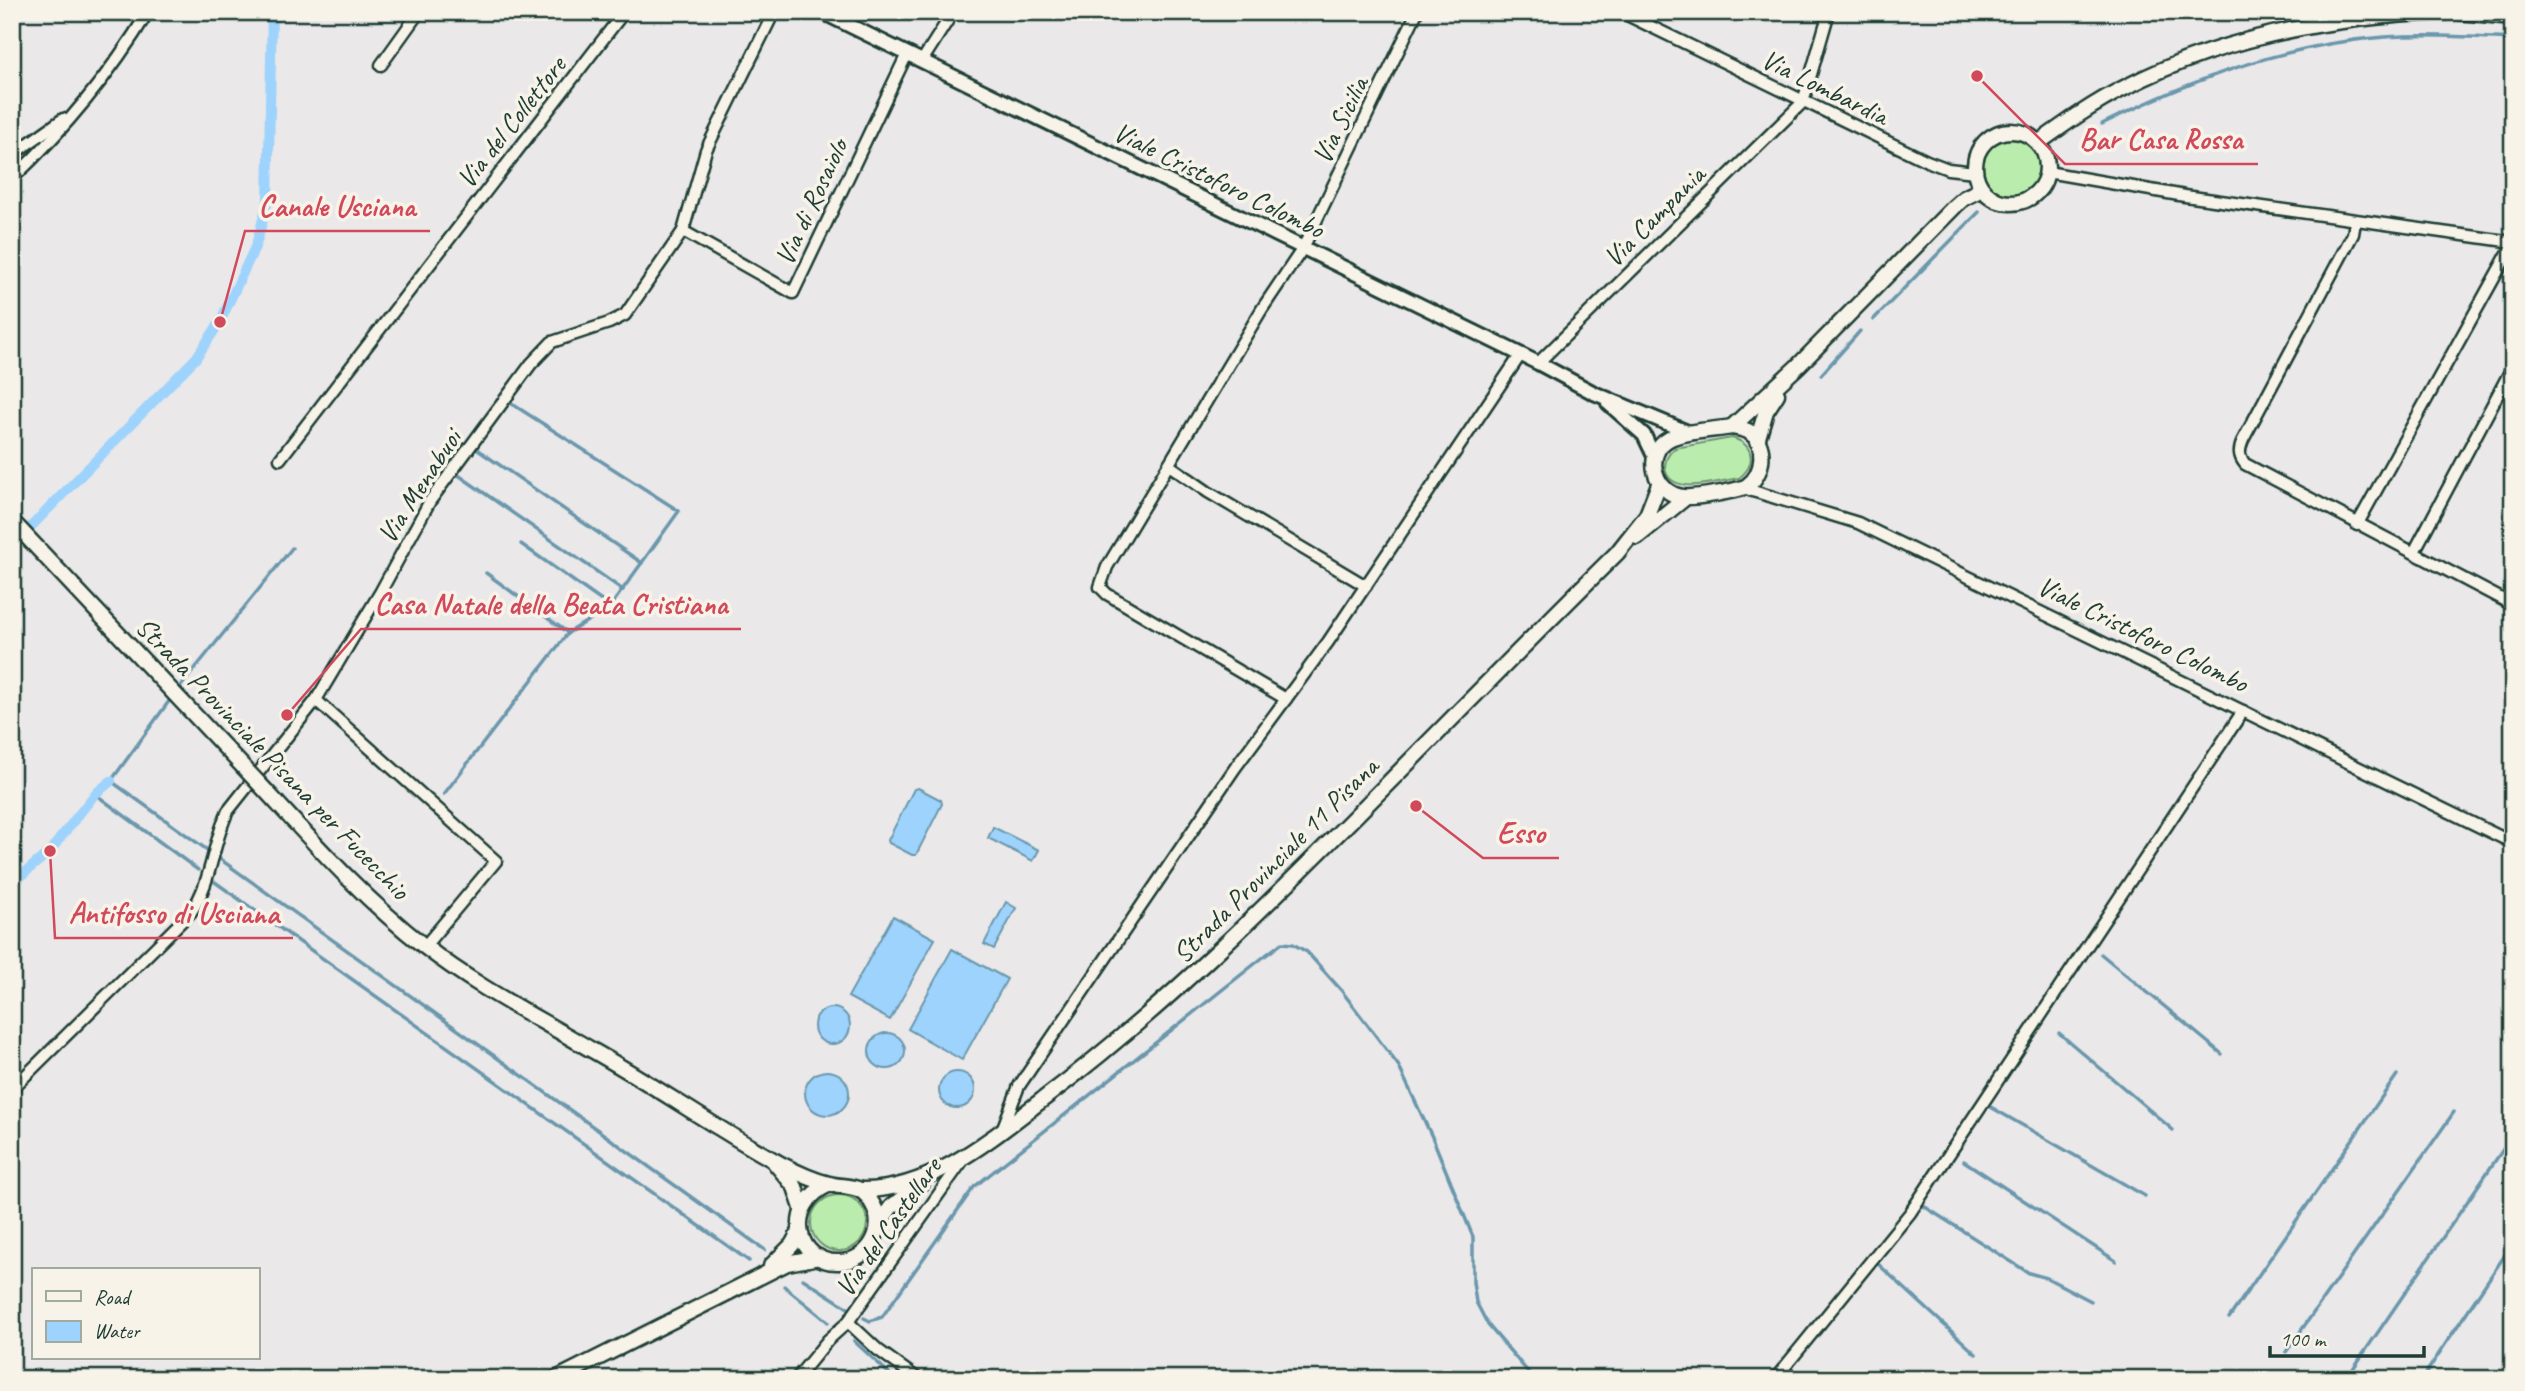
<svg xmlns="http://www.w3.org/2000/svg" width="2525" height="1391" font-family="Caveat,sans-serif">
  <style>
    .green { fill: #baedad; stroke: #6c9570; stroke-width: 2 }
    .water { fill: #9dd3fc; stroke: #6b97ac; stroke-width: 2 }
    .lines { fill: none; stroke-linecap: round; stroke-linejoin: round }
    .stream { stroke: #6b97ac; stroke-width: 3.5 }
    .canal { stroke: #9dd3fc; stroke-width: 10 }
    .minor-casing { stroke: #1f3d34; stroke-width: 15 }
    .tertiary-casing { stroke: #1f3d34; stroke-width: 18 }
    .secondary-casing { stroke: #1f3d34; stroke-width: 19 }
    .minor { stroke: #f7f3e8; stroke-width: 10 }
    .tertiary { stroke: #f7f3e8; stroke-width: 12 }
    .secondary { stroke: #f7f3e8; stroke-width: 14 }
    .secondary-bridge-casing { stroke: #1f3d34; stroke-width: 19; stroke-linecap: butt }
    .secondary-bridge { stroke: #f7f3e8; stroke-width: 14 }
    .labels { text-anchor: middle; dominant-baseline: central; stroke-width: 7; stroke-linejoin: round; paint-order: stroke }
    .street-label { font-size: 28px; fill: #1f3d34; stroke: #f7f3e8 }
    .leader { fill: none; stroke: #d1495b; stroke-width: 2.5 }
    .callout-dot { fill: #d1495b; stroke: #f7f3e8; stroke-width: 2.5 }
    .callout-label { font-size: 30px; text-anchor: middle; font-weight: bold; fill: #d1495b; stroke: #f7f3e8; stroke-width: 7; stroke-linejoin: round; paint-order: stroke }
  </style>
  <rect width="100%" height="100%" fill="#eae8e9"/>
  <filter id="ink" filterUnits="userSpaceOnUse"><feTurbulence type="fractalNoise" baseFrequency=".0143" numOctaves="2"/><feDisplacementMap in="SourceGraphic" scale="14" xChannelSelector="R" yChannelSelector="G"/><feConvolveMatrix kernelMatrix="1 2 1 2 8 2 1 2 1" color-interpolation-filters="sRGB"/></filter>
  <g filter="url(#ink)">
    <g class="green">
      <circle cx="2011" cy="167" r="28"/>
      <path d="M1732,438C1754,444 1757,464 1739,478C1719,481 1668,498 1665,467C1665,458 1669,453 1675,448Z"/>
      <circle cx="839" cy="1223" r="28"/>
    </g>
    <g class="water">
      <path d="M918,788L941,800L942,804L916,855H912L889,843L888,840L914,789Z"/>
      <path d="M993,827L1039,850L1033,861L988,838Z"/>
      <path d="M1006,902L1016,908L994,949L984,944Z"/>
      <path d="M893,916L935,939L890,1020L848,997Z"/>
      <path d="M952,949L1007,979L962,1060L908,1029Z"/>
      <circle cx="832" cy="1026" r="18"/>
      <circle cx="887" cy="1051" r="18"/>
      <circle cx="827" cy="1093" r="22"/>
      <circle cx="957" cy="1090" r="18"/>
    </g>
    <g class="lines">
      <g class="stream">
        <path d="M2102,124C2191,80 2285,44 2385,37C2428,34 2470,37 2513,39"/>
        <path d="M1873,320L1979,212"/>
        <path d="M1821,375L1860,331"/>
        <path d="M475,448L642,563"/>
        <path d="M457,474L623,590"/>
        <path d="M521,544L610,607"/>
        <path d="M486,573L568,633"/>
        <path d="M177,691L292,548"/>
        <path d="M172,697L111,781L765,1250"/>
        <path d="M95,794L198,870"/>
        <path d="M444,794L568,633L610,607L679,511L509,402"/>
        <path d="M215,882L749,1261"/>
        <path d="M2101,954L2222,1054"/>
        <path d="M2059,1033L2173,1130"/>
        <path d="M1989,1106L2145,1196"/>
        <path d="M1964,1161L2116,1261"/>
        <path d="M1922,1205L2029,1273L2047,1278L2091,1301"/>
        <path d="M1877,1263L1976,1354"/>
        <path d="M803,1279L848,1308"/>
        <path d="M784,1286L828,1322"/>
        <path d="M864,1318L870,1321L882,1317L974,1187L1266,955L1282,943L1293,944L1307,952L1341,990L1398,1065L1433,1139L1473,1237V1282L1476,1302L1488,1325L1534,1379"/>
        <path d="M2229,1318L2397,1075"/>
        <path d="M854,1341L895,1379"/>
        <path d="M2286,1352L2454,1112"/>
        <path d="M2346,1379L2506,1145"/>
        <path d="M2422,1379L2513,1243"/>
        <path d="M2504,1379L2513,1366"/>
      </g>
      <g class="canal">
        <path d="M12,546L196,358L220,322L256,245L268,201L272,12"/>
        <path d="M12,884L50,851L95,794L111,781"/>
      </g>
      <g class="minor-casing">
        <g id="minor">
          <path d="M1621,12L1927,161L1948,169L1975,172"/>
          <path d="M922,61L953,12"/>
          <path d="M381,65L419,12"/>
          <path d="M12,155L63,119"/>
          <path d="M2047,172L2185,196L2513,242"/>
          <path d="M12,179C64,130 111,73 148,12"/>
          <path d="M2355,222L2353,234L2243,440C2239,450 2238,455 2245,464L2513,605"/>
          <path d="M683,231L793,293L907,54"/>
          <path d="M1538,363L1803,102L1829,12"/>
          <path d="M280,459L624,12"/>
          <path d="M1169,465L1208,492L1366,586"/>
          <path d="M1743,488L1858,523L2513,843"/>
          <path d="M2357,525L2513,244"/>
          <path d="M2414,552L2513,366"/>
          <path d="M1286,699L1107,594L1100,587L1107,567L1262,309L1303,248L1417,12"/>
          <path d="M316,700L496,861L424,947"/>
          <path d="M12,1089L191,912C212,882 212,844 228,811L316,700L381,591L430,501L531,364L552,342L609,323L625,315L683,231L706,150L774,12"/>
          <path d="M1002,1130L1019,1086L1235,768L1328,642L1521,354"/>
          <path d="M848,1322L878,1350L918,1379"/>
          <path d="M796,1379L828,1340L848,1322L963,1160"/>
          <path d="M1775,1379L1910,1213L2243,711"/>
        </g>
      </g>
      <g class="tertiary-casing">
        <g id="tertiary">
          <path d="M822,12L1538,363L1594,393L1690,433"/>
          <path d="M1608,403L1644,435L1655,458"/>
        </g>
      </g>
      <g class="secondary-casing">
        <g id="secondary">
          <path d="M2460,12L2513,17"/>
          <circle cx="2011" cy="167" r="36"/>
          <path d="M2038,143C2066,123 2094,103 2124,88C2223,36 2335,16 2446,12"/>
          <path d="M1732,427L1798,366L1955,206L1964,198L1982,189"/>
          <path d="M1732,427C1737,428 1744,429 1748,431C1768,443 1764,474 1747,486C1738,491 1695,498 1684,497C1655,495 1642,454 1669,439C1683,431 1715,430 1732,427Z"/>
          <path d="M1757,441L1766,411L1777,394"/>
          <path d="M1637,537L1685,498"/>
          <path d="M266,791C316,845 365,900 424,946C475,986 534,1016 590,1049C633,1073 674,1100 716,1126C748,1145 793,1175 829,1184C848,1189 861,1182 873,1205C887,1230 868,1261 840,1262C796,1265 782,1204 830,1184"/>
          <path d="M775,1163L795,1187L802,1208"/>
          <path d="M861,1190C930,1191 990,1140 1042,1100C1178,998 1296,876 1415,756C1482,688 1549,620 1617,553L1647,515L1659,484"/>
          <path d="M878,1225L891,1207L922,1183"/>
          <path d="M771,1266L792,1245L800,1231"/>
          <path d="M556,1379L787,1263L819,1257"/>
        </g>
      </g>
      <use href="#minor" class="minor"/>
      <use href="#tertiary" class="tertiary"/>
      <use href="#secondary" class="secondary"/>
      <g class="secondary-bridge-casing">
        <path id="secondary-bridge" d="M12,521L266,791"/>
      </g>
      <use href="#secondary-bridge" class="secondary-bridge"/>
    </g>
  </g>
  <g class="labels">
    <g class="street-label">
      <text transform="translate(1825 87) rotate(26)">Via Lombardia</text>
      <text transform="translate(1340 120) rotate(-64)">Via Sicilia</text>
      <text transform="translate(511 122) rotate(-52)">Via del Collettore</text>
      <text transform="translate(1219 180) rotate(26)">Viale Cristoforo Colombo</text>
      <text transform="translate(811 202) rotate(-65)">Via di Rosaiolo</text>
      <text transform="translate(1654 216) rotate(-45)">Via Campania</text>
      <text transform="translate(419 486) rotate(-57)">Via Menabuoi</text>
      <text transform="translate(2143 634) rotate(26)">Viale Cristoforo Colombo</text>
      <text transform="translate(273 758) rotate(46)">Strada Provinciale Pisana per Fucecchio</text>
      <text transform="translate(1275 860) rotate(-45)">Strada Provinciale 11 Pisana</text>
      <text transform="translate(888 1227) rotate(-55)">Via del Castellare</text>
    </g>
  </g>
  <path class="leader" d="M1977 76L2065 164H2258M220 322L245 231H430M287 715L361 629H741M1416 806L1483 858H1559M50 851L55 938H293"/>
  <g class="callout-dot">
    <circle cx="1977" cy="76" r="7"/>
    <circle cx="220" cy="322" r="7"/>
    <circle cx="287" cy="715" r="7"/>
    <circle cx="1416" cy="806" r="7"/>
    <circle cx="50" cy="851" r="7"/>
  </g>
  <g class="callout-label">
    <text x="2161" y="149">Bar Casa Rossa</text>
    <text x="337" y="216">Canale Usciana</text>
    <text x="551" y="614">Casa Natale della Beata Cristiana</text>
    <text x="1521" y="843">Esso</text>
    <text x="174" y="923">Antifosso di Usciana</text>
  </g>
  <rect width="2525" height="1391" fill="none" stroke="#f7f3e8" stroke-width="42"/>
  <rect x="21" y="21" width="2483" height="1349" fill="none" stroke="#1f3d34" stroke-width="2.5" filter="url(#ink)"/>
  <rect x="32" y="1268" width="228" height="91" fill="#f7f3e8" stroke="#a1aaa0" stroke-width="2"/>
  <rect x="46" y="1291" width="35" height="10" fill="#f7f3e8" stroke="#a1aaa0" stroke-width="2"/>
  <text x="94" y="1304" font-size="21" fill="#1f3d34">Road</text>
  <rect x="46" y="1321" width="35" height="21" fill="#9dd3fc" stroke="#a1aaa0" stroke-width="2"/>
  <text x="94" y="1338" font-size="21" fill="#1f3d34">Water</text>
  <path d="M2270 1346v10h154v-10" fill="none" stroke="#1f3d34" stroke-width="3.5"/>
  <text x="2280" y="1346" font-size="21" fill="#1f3d34" stroke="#f7f3e8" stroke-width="5" paint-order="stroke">100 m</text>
</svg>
